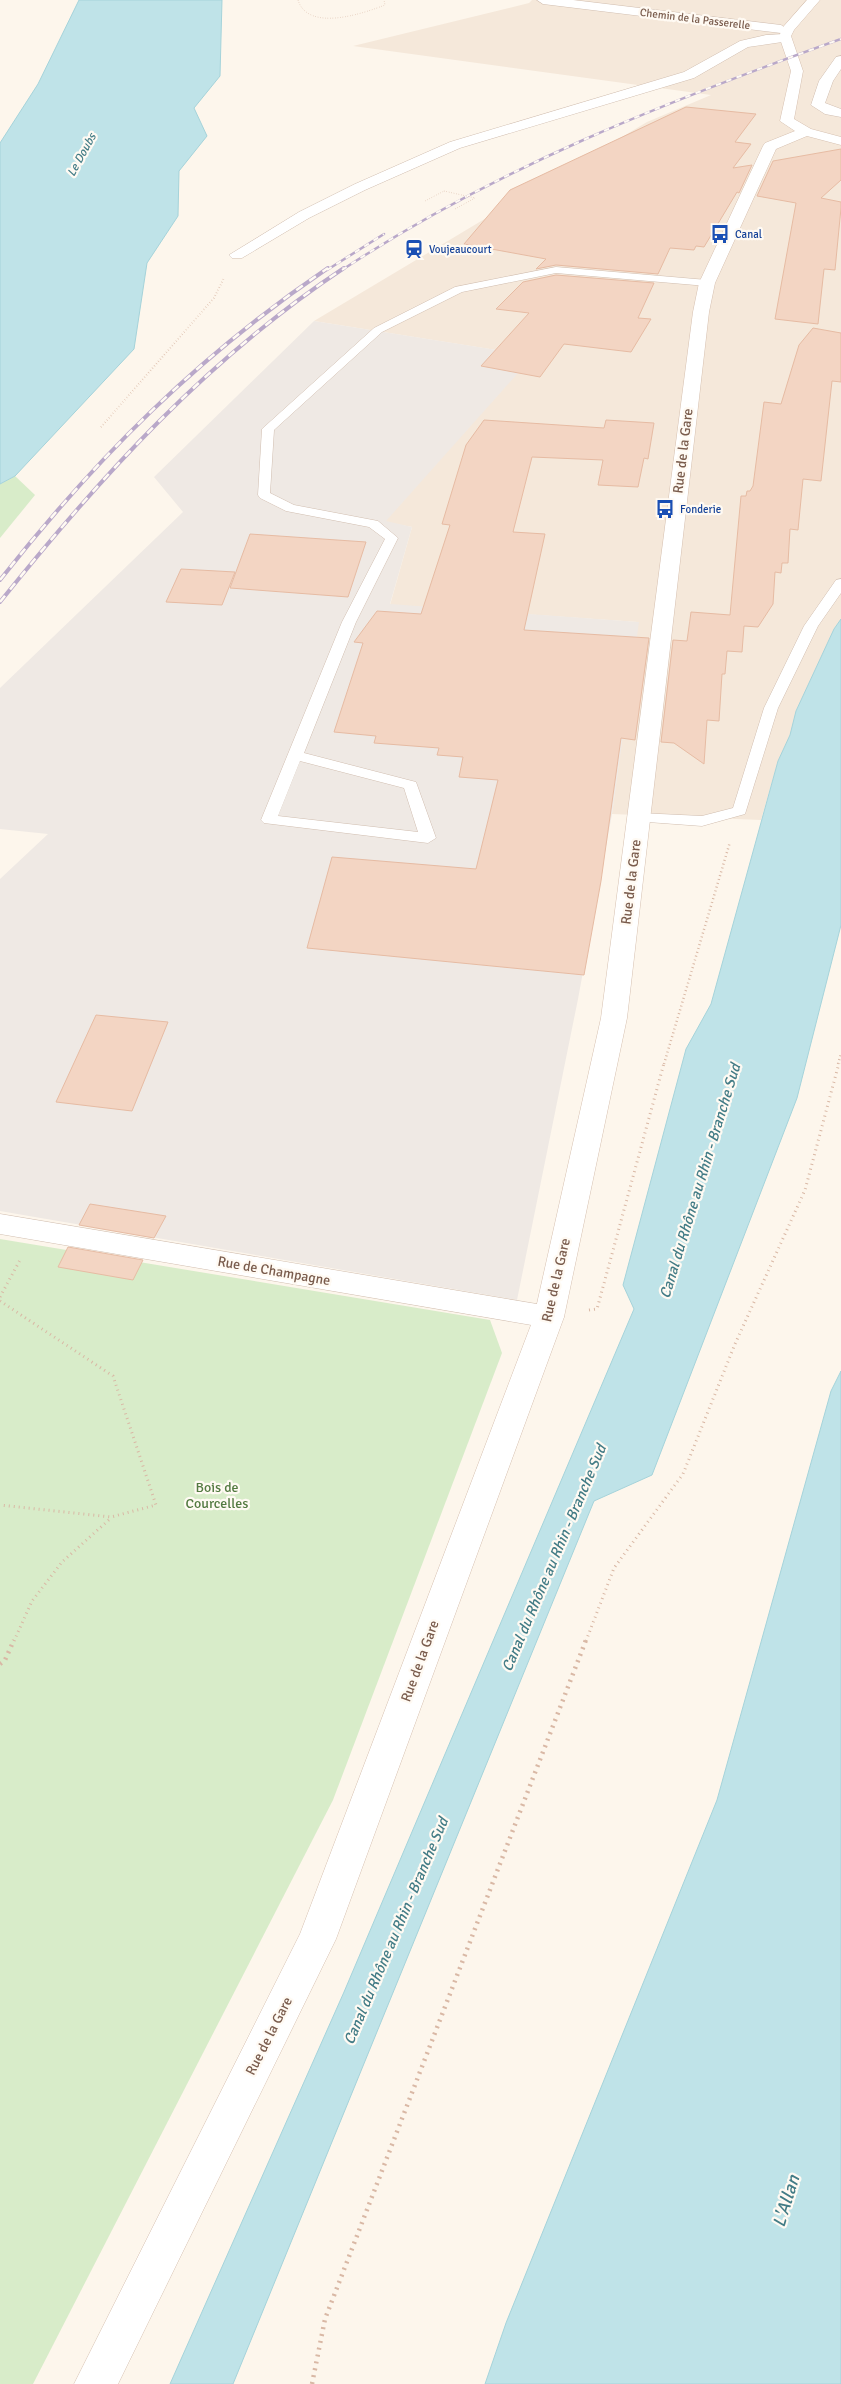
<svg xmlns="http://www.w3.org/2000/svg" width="841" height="2384" font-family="Signika,sans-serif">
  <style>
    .residential { fill: #f5e8da }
    .industrial { fill: #efe9e4 }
    .green { fill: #d8ecc9 }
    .water { fill: #bfe3e8; stroke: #a5d3da }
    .building { fill: #f3d5c3; stroke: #e6bba3 }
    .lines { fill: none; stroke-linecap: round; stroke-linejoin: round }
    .lane-casing { stroke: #d1beb0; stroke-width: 1 }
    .street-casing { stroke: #d1beb0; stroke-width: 1 }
    .secondary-casing { stroke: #d6c0b0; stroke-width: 1 }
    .path-far4 { stroke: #d9b8a5; stroke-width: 1; stroke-dasharray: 0.5 2; stroke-linecap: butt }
    .path-far3 { stroke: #d9b8a5; stroke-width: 2; stroke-dasharray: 0.5 2.5; stroke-linecap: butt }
    .path-far2 { stroke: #d9b8a5; stroke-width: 2.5; stroke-dasharray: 1 3; stroke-linecap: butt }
    .path-far1 { stroke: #d9b8a5; stroke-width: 3; stroke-dasharray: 1 4; stroke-linecap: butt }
    .path { stroke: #d9b8a5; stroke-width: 4.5; stroke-dasharray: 2 5; stroke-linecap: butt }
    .lane { fill: #fff; fill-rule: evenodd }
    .street { fill: #fff; fill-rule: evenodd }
    .secondary { fill: #fff; fill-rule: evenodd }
    .rail-far1-casing { stroke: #b9a8c9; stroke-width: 2.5 }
    .rail-casing { stroke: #b9a8c9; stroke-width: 4 }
    .rail-far1 { stroke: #fffaf3; stroke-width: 2; stroke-dasharray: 5.5; stroke-linecap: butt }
    .rail { stroke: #fffaf3; stroke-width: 2.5; stroke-dasharray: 8; stroke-linecap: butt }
    .path-bridge { stroke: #d9b8a5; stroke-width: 1; stroke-dasharray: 0.5 2; stroke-linecap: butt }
    .labels { text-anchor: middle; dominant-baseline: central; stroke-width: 4.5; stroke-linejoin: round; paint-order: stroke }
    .far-street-label { font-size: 11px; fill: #7a5c4d; stroke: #fffaf3 }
    .far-transit-label { font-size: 11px; fill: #164399; stroke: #fffaf3; text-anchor: start }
    .far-water-label { font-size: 12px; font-style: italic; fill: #437c86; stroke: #fffaf3 }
    .street-label { font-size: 14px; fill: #7a5c4d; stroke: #fffaf3 }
    .park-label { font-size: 14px; fill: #537a41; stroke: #fffaf3 }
    .water-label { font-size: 15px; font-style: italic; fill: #437c86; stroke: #fffaf3 }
    .near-water-label { font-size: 18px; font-style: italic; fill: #437c86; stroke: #fffaf3 }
  </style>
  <rect width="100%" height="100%" fill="#fdf6ec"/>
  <path class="residential" d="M532,0H841V619L834,629L796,711L790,735L778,761L761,820L612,814L638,622L390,605L412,527L385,522L481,366L496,350L314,321L647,122L711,95L353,46L529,3Z"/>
  <path class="industrial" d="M314,321L497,350L481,366L519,372L386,521L412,527L390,604L639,622L612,814L578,999L517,1300L0,1211V879L48,834L0,829V688L183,512L154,477Z"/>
  <g class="green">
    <path d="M15,476L35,495L0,538V484Z"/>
    <path d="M0,1239L490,1320L502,1353L333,1800L33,2384H0Z"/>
  </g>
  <g class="water">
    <path d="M79,0H222L220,76L194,108L207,136L179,171L178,216L147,263L134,349L15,476L0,484V143L38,84Z"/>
    <path d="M841,619V925L797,1098L652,1475L594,1501L233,2384H170L344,1992L634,1309L623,1285L686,1049L711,1004L778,761L790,735L796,711L834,629Z"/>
    <path d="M841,1371V2384H485L506,2323L717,1800L831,1391Z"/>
  </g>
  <g class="building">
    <path d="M686,107L756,114L735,142L751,144L733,168L752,165L739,193L737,192L704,247L696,246L694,250L670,248L658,274L556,265L536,269L546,259L464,244L510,190Z"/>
    <path d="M841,149V180L821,198L841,202V208L835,270L824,269L818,324L775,319L796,203L757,196L773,161Z"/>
    <path d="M556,275L654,283L638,318L651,319L631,352L564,344L540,377L481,366L529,313L496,309L523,282Z"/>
    <path d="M813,328L841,333V382L832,381L821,481L803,479L798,530L790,529L788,563H782L781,573L775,572L773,604L758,627L744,626L742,652L727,651L725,674H722L719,721L707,720L704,764L674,743L661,742L673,640L687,641L691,612L730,615L741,496H746L747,491H750L753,486L764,402L781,404L799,345Z"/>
    <path d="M484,420L604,428L606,420L654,423L648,459L644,458L638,487L598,485L603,460L532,457L513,532L545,534L524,630L649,638L635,740L621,738L601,881L584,975L307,948L332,857L476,869L498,780L459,777L463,757L437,755L439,748L374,743L376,736L334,732L363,643L354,642L377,611L421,614L450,525L442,524L466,445Z"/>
    <path d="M250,534L366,542L348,597L230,588Z"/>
    <path d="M181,569L235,572L222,605L166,602Z"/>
    <path d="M96,1015L168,1022L132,1111L56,1102Z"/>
    <path d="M90,1204L166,1216L154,1238L79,1225Z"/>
    <path d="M68,1247L143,1260L133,1280L58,1267Z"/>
  </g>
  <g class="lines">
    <g class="lane-casing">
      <g id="lane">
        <path d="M556,267L707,280L712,283L707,286L556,273L462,292L382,332L274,430L270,493L294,505L378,521L398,538L356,622L304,753L416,782L436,838L428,843L264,823L261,820L342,622L385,539L369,527L286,511L260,498L258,495L262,429L374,328L455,287ZM300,761L404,788L418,832L278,816Z"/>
        <path d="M841,579V593L818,626L778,708L745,814L702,826L634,821L631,818L634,815L639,813L702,816L733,808L764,708L804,626L836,580Z"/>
      </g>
    </g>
    <g class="street-casing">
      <g id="street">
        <path d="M537,0H573L781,25L787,29L781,33L543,4Z"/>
        <path d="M785,34L791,38L789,41L748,47L694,78L460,148L365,190L309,218L242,258H232L229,255L299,212L355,184L450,142L684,72L740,41L766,35Z"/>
        <path d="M841,56V69L833,81L825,103L841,109V117L825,114L811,105L819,81L836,57Z"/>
        <path d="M0,1214L549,1306L559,1310L564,1317L559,1324L549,1328L0,1234Z"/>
      </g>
    </g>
    <g class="secondary-casing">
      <path id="secondary" d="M807,0H820L794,30L791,36L803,71L794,119L811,129L841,137V145L807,136L776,149L715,283L709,312L627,1018L564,1317L336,1939L118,2384H74L300,1934L534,1317L601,1018L693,312L699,283L763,146L765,143L795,131L780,121L791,71L779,36L784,26Z"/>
    </g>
    <g class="path-far4">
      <path d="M298,0C308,32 362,14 385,5L384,0"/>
      <path d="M425,201L444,191"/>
      <path d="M455,209L475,198"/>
    </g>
    <path class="path-far3" d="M101,427L214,298L224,278"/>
    <g class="path-far2">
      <path d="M664,1064L730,842"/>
      <path d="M838,1064L841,1054"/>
    </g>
    <g class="path-far1">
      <path d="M0,1297L20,1260"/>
      <path d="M0,1301L113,1376L156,1505L111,1517L0,1505"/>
      <path d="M589,1310L597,1309L664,1063"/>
      <path d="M14,1641L32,1601L62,1562L111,1518"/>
      <path d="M586,1641L614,1568L683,1474L735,1344L805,1190L839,1063"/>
    </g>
    <g class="path">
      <path d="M0,1664L5,1660L14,1640"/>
      <path d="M312,2384L325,2319L586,1640"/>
    </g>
    <use href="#lane" class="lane"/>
    <use href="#street" class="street"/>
    <use href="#secondary" class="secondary"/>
    <g class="rail-far1-casing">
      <g id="rail-far1">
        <path d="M327,270L384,234"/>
        <path d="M342,270C498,167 666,102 841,39"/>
      </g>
    </g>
    <g class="rail-casing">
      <g id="rail">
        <path d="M0,580C97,457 198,356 328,268"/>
        <path d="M0,602C101,476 208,358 344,268"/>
      </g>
    </g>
    <use href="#rail-far1" class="rail-far1"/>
    <use href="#rail" class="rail"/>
    <path class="path-bridge" d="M444,191L475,198"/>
  </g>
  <defs>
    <g id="bus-bare" transform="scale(1.5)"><path d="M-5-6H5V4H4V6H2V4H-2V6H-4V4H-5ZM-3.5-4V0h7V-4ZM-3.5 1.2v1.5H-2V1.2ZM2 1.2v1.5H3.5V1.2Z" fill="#1a4fb4" stroke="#fffaf3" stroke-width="2.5" paint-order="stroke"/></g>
    <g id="station-bare" transform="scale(1.5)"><path d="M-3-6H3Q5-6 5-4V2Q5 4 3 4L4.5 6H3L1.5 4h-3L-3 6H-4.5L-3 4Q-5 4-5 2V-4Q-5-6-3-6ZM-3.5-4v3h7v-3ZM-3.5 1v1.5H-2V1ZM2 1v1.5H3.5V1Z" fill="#1a4fb4" stroke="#fffaf3" stroke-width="2.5" paint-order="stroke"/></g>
  </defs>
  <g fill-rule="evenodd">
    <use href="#bus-bare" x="720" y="234"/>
    <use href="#station-bare" x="414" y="249"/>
    <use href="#bus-bare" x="665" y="509"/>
  </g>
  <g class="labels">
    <g class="far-street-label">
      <text transform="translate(695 19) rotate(7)">Chemin de la Passerelle</text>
    </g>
    <g class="far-transit-label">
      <text x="735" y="234">Canal</text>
      <text x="429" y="249">Voujeaucourt</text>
      <text x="680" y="509">Fonderie</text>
    </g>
    <g class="far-water-label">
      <text transform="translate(82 155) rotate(-61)">Le Doubs</text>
    </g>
    <g class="street-label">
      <text transform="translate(683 451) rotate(-83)">Rue de la Gare</text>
      <text transform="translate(631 882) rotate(-83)">Rue de la Gare</text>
      <text transform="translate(274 1271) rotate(10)">Rue de Champagne</text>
      <text transform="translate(556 1280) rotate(-77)">Rue de la Gare</text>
      <text transform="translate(420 1661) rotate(-70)">Rue de la Gare</text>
      <text transform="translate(269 2036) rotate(-63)">Rue de la Gare</text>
    </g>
    <g class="park-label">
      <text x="217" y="1487">Bois de<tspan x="217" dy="16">Courcelles</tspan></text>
    </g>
    <g class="water-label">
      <text transform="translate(700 1181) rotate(-73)">Canal du Rhône au Rhin - Branche Sud</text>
      <text transform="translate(554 1558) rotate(-67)">Canal du Rhône au Rhin - Branche Sud</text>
      <text transform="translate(396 1931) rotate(-67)">Canal du Rhône au Rhin - Branche Sud</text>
    </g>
    <g class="near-water-label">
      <text transform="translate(786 2201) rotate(-73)">L'Allan</text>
    </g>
  </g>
</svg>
